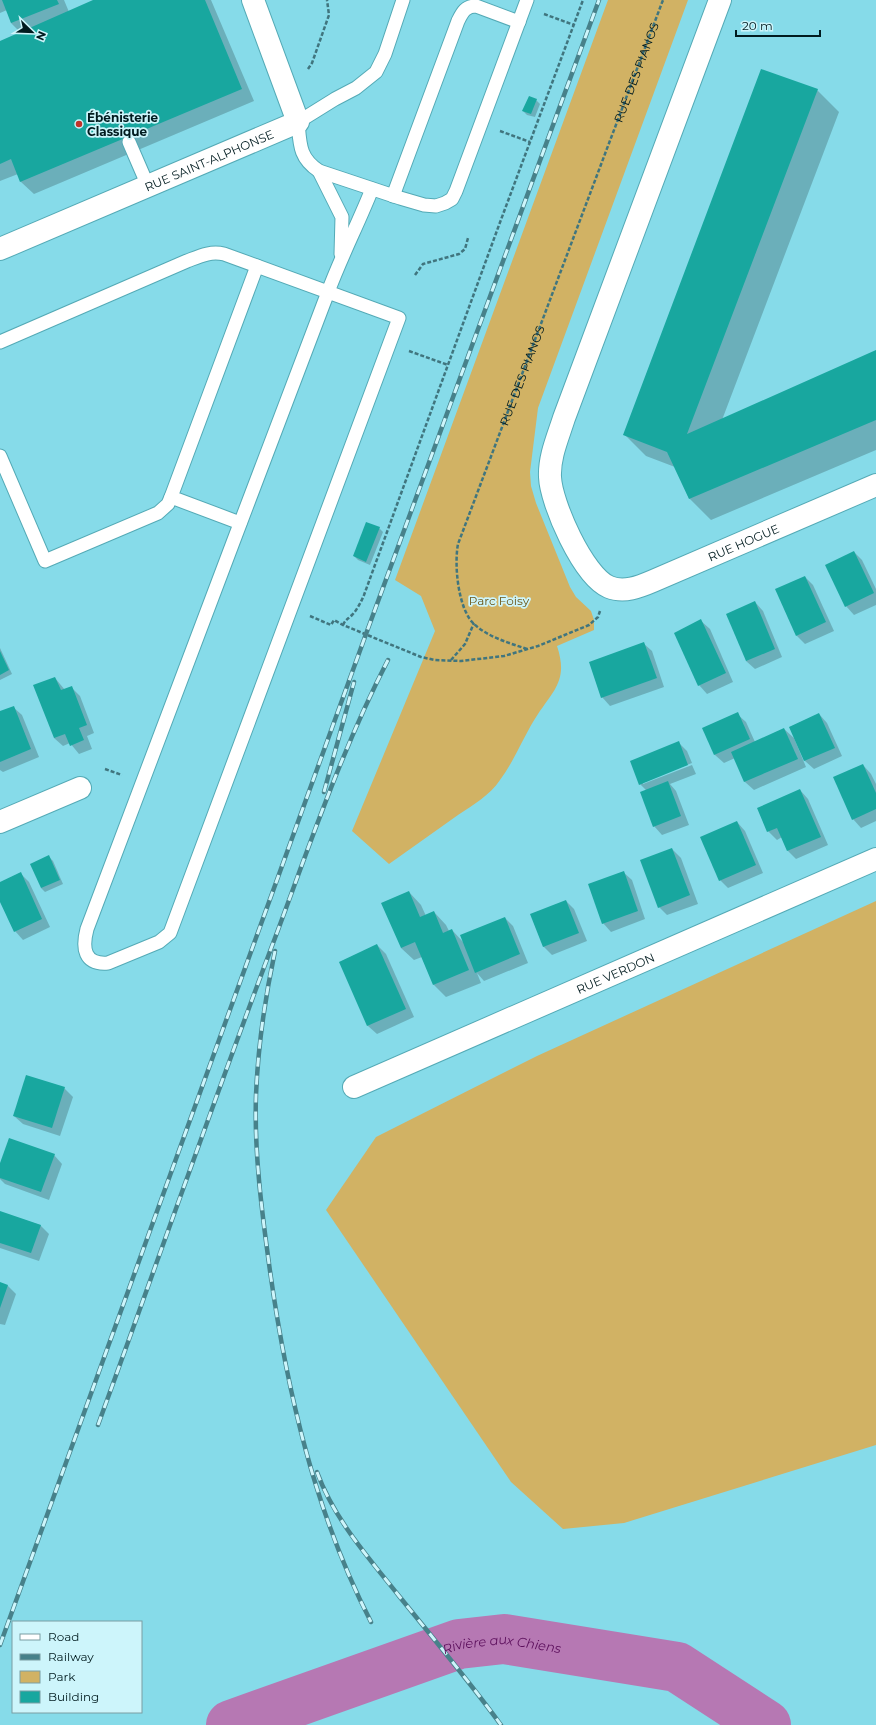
<svg xmlns="http://www.w3.org/2000/svg" width="876" height="1725" font-family="Montserrat,sans-serif">
  <style>
    .green { fill: #d1b264 }
    .shadow { fill: #0003 }
    .lines { fill: none; stroke-linecap: round; stroke-linejoin: round }
    .river { stroke: #b678b3; stroke-width: 50 }
    .building { fill: #18a79f }
    .lane-casing { stroke: #54aab6; stroke-width: 15 }
    .street-casing { stroke: #54aab6; stroke-width: 24 }
    .path { stroke: #40757e; stroke-width: 2.5; stroke-dasharray: 4 2; stroke-linecap: butt }
    .lane { stroke: #fff; stroke-width: 13 }
    .street { stroke: #fff; stroke-width: 22 }
    .rail-casing { stroke: #47818a; stroke-width: 4.5 }
    .rail { stroke: #cdf5fb; stroke-width: 3; stroke-dasharray: 9; stroke-linecap: butt }
    .poi-dot { fill: #c03229; stroke: #cdf5fb; stroke-width: 1.5 }
    .labels { text-anchor: middle; dominant-baseline: central; stroke-width: 3.5; stroke-linejoin: round; paint-order: stroke }
    .street-label { font-size: 12px; fill: #011b1f; stroke: #cdf5fb }
    .poi-label { font-size: 12px; font-weight: bold; fill: #011b1f; stroke: #cdf5fb; text-anchor: start }
    .park-label { font-size: 12px; fill: #6b5414; stroke: #cdf5fb }
    .water-label { font-size: 13px; font-style: italic; fill: #5c0f5c; stroke: #cdf5fb }
  </style>
  <rect width="100%" height="100%" fill="#86dbe9"/>
  <g class="green">
    <path d="M608,0H688L538,408L530,472L531,486L536,503L570,587L576,597L591,611L594,620V630L557,646C568,679 555,689 538,714C524,735 515,760 500,780C490,795 473,805 458,815C435,831 412,848 389,864L352,831L435,631L421,596L395,580Z"/>
    <path d="M876,901V1445L624,1523L563,1529L511,1482L326,1210L376,1137L537,1056Z"/>
  </g>
  <g class="shadow">
    <path d="M0,0H64L69,12L96,0H211L254,101L34,194L21,182L18,174L0,181V42L21,33L11,23L7,10L0,13Z"/>
    <path d="M817,90L839,112L722,420L876,351V450L711,520L689,498L675,467L646,456L624,434Z"/>
    <path d="M536,100L540,104L535,117L527,115L523,111Z"/>
    <path d="M379,528L383,532L370,565L358,560L354,556Z"/>
    <path d="M854,552L862,560L876,589V605L854,615L846,606Z"/>
    <path d="M805,577L813,585L834,631L805,644L797,636Z"/>
    <path d="M755,602L763,611L782,657L755,669L746,661Z"/>
    <path d="M701,621L710,629L733,682L707,694L699,685Z"/>
    <path d="M643,643L652,651L664,687L610,706L602,697Z"/>
    <path d="M0,648L12,674L0,680Z"/>
    <path d="M55,678L65,690L71,687L80,696L94,733L87,736L92,749L79,754L70,743L63,746L54,738Z"/>
    <path d="M13,707L22,715L39,757L3,772L0,770V712Z"/>
    <path d="M737,714L746,722L755,742L784,729L794,738L806,767L754,790L745,782L735,758L724,763L715,755L704,729Z"/>
    <path d="M819,714L827,723L842,756L814,769L805,761L790,727Z"/>
    <path d="M678,742L687,751L692,763L643,782V784L692,765L696,774L670,784L676,791L689,825L662,835L654,826L646,790L640,784Z"/>
    <path d="M863,765L871,774L876,784V821L861,828L853,819Z"/>
    <path d="M800,790L808,799L828,845L796,859L788,851L782,837L777,840L768,831Z"/>
    <path d="M737,822L745,831L763,873L728,888L720,880Z"/>
    <path d="M672,849L681,858L698,904L667,915L659,907Z"/>
    <path d="M49,857L53,861L63,884L45,892L41,888Z"/>
    <path d="M623,872L632,880L645,919L611,932L603,923Z"/>
    <path d="M20,873L29,882L50,927L23,940L15,931L0,900V883Z"/>
    <path d="M409,892L421,905L426,916L434,912L446,925L449,931L452,930L464,943L505,918L513,926L528,963L484,981L477,973L481,983L446,997L434,985L422,957L414,960L401,948Z"/>
    <path d="M566,901L574,909L587,941L552,955L543,946Z"/>
    <path d="M377,945L386,954L414,1017L377,1034L368,1026L340,962Z"/>
    <path d="M64,1088L73,1097L60,1136L23,1124L14,1116Z"/>
    <path d="M54,1155L62,1164L49,1200L5,1184L0,1179V1166Z"/>
    <path d="M0,1212L40,1225L49,1234L39,1261L0,1248Z"/>
    <path d="M0,1283L8,1286L16,1294L5,1325L0,1324Z"/>
  </g>
  <g class="lines">
    <path class="river" id="s1" d="M231,1725L459,1644L504,1639L677,1667L766,1725"/>
  </g>
  <g class="building">
    <path d="M2,0H57L59,4L11,23Z"/>
    <path d="M93,0H205L242,89L20,182L11,159L0,164V41Z"/>
    <path d="M761,69L818,89L687,434L876,350V420L689,499L667,452L623,435Z"/>
    <path d="M529,96L537,99L531,114L522,111Z"/>
    <path d="M366,522L380,527L366,562L353,556Z"/>
    <path d="M854,551L874,593L845,607L825,565Z"/>
    <path d="M805,576L826,622L796,636L775,589Z"/>
    <path d="M755,601L775,649L746,661L726,614Z"/>
    <path d="M701,619L726,673L698,686L674,633Z"/>
    <path d="M644,642L657,678L601,698L589,662Z"/>
    <path d="M0,651L9,670L0,675Z"/>
    <path d="M55,677L61,690L72,686L87,725L79,728L84,740L70,746L65,734L54,738L33,685Z"/>
    <path d="M14,706L31,749L0,762V711Z"/>
    <path d="M738,712L750,739L714,755L702,728Z"/>
    <path d="M819,713L835,748L804,761L789,727Z"/>
    <path d="M784,728L798,759L744,782L731,752Z"/>
    <path d="M679,741L688,765L639,785L630,761Z"/>
    <path d="M863,764L876,793V809L852,820L833,777Z"/>
    <path d="M668,781L681,816L653,827L640,792Z"/>
    <path d="M800,789L821,837L787,851L777,828L767,832L757,808Z"/>
    <path d="M737,821L756,865L719,881L700,837Z"/>
    <path d="M672,848L690,895L658,908L640,860Z"/>
    <path d="M49,855L60,880L41,888L30,864Z"/>
    <path d="M624,871L638,911L602,924L588,884Z"/>
    <path d="M21,872L42,919L14,932L0,902V882Z"/>
    <path d="M409,891L420,917L434,911L443,933L452,929L469,970L433,985L415,942L401,948L381,903Z"/>
    <path d="M566,900L579,933L543,947L530,914Z"/>
    <path d="M505,917L520,954L475,973L460,935Z"/>
    <path d="M377,944L406,1009L367,1026L339,962Z"/>
    <path d="M26,1075L65,1087L52,1128L13,1116Z"/>
    <path d="M9,1138L55,1154L41,1192L0,1178V1163Z"/>
    <path d="M0,1211L41,1225L31,1253L0,1243Z"/>
    <path d="M0,1282L8,1285L0,1308Z"/>
  </g>
  <g class="lines">
    <g class="lane-casing">
      <g id="lane">
        <path d="M403,0L385,54L376,72L356,88L335,99L298,122C300,144 299,158 319,171L400,198L424,205L436,206L445,203L452,199L456,191L527,0"/>
        <path d="M129,142L148,186"/>
        <path d="M319,171L342,217L341,254"/>
        <path d="M393,196L458,21C462,13 465,6 476,6L519,22"/>
        <path d="M0,342L187,261C200,256 210,251 224,254L399,318L170,933L159,942L108,963C84,965 82,948 87,929L232,545L328,292C341,257 358,224 372,189"/>
        <path d="M0,456L45,561L158,513L168,504L171,497"/>
        <path d="M240,523L171,497L257,266"/>
      </g>
    </g>
    <g class="street-casing">
      <g id="street">
        <path id="s3" d="M720,0L564,418C558,437 549,457 550,477C551,503 583,576 609,587C624,593 639,587 653,581L876,485"/>
        <path id="s4" d="M0,249L298,122L253,0"/>
        <path d="M0,822L80,788"/>
        <path id="s5" d="M354,1087L876,859"/>
      </g>
    </g>
    <g class="path">
      <path d="M544,14L574,25"/>
      <path d="M308,69L312,63L329,15L327,0"/>
      <path d="M500,131L530,142"/>
      <path d="M415,275L423,264L459,254L465,249L468,238"/>
      <path d="M409,351L448,365"/>
      <path d="M310,616L331,625L334,620L343,625L421,657L435,660L461,661L504,656L538,646L589,625L598,617L600,611"/>
      <path d="M343,625C345,620 348,619 352,615C357,610 361,602 364,595L499,225L583,0"/>
      <path id="s2" d="M527,649C509,643 488,637 474,624C458,609 454,565 458,544L663,0"/>
      <path d="M451,660L465,644L474,623"/>
      <path d="M105,769L122,775"/>
    </g>
    <use href="#lane" class="lane"/>
    <use href="#street" class="street"/>
    <g class="rail-casing">
      <g id="rail">
        <path d="M324,792L354,682"/>
        <path d="M275,951C265,998 258,1046 256,1095C254,1153 262,1213 270,1271C287,1391 315,1513 371,1622"/>
        <path d="M98,1425C157,1263 214,1100 275,938C310,844 342,749 388,660"/>
        <path d="M317,1472C334,1519 368,1557 399,1596C433,1638 469,1681 501,1725"/>
        <path d="M0,1645L366,634L599,0"/>
      </g>
    </g>
    <use href="#rail" class="rail"/>
  </g>
  <circle class="poi-dot" cx="79" cy="124" r="4"/>
  <g class="labels">
    <g class="street-label">
      <text stroke="none"><textPath href="#s2" startOffset="647">RUE DES PIANOS</textPath></text>
      <text stroke="none"><textPath href="#s4" startOffset="227">RUE SAINT-ALPHONSE</textPath></text>
      <text stroke="none"><textPath href="#s2" startOffset="323">RUE DES PIANOS</textPath></text>
      <text stroke="none"><textPath href="#s3" startOffset="779">RUE HOGUE</textPath></text>
      <text stroke="none"><textPath href="#s5" startOffset="285">RUE VERDON</textPath></text>
    </g>
    <g class="poi-label">
      <text x="87" y="117">Ébénisterie<tspan x="87" dy="14">Classique</tspan></text>
    </g>
    <g class="park-label">
      <text x="499" y="600">Parc Foisy</text>
    </g>
    <g class="water-label">
      <text stroke="none"><textPath href="#s1" startOffset="285">Rivière aux Chiens</textPath></text>
    </g>
  </g>
  <rect x="12" y="1621" width="130" height="92" fill="#cdf5fb" stroke="#7b9ea3"/>
  <rect x="20" y="1634" width="20" height="6" fill="#ffffff" stroke="#7b9ea3"/>
  <text x="48" y="1641" font-size="12" fill="#011b1f">Road</text>
  <rect x="20" y="1654" width="20" height="6" fill="#47818a" stroke="#7b9ea3"/>
  <text x="48" y="1661" font-size="12" fill="#011b1f">Railway</text>
  <rect x="20" y="1671" width="20" height="12" fill="#d1b264" stroke="#7b9ea3"/>
  <text x="48" y="1681" font-size="12" fill="#011b1f">Park</text>
  <rect x="20" y="1691" width="20" height="12" fill="#18a79f" stroke="#7b9ea3"/>
  <text x="48" y="1701" font-size="12" fill="#011b1f">Building</text>
  <g transform="translate(32 32) rotate(113)" stroke="#cdf5fb" stroke-width="3" paint-order="stroke">
  <path d="M0-3L7 15L0 10L-7 15Z" fill="#011b1f"/>
  <text y="-6" font-size="11" font-weight="bold" text-anchor="middle" fill="#011b1f">N</text>
  </g>
  <path d="M736 30v6h84v-6" fill="none" stroke="#011b1f" stroke-width="2"/>
  <text x="742" y="30" font-size="12" fill="#011b1f" stroke="#cdf5fb" stroke-width="3" paint-order="stroke">20 m</text>
</svg>
